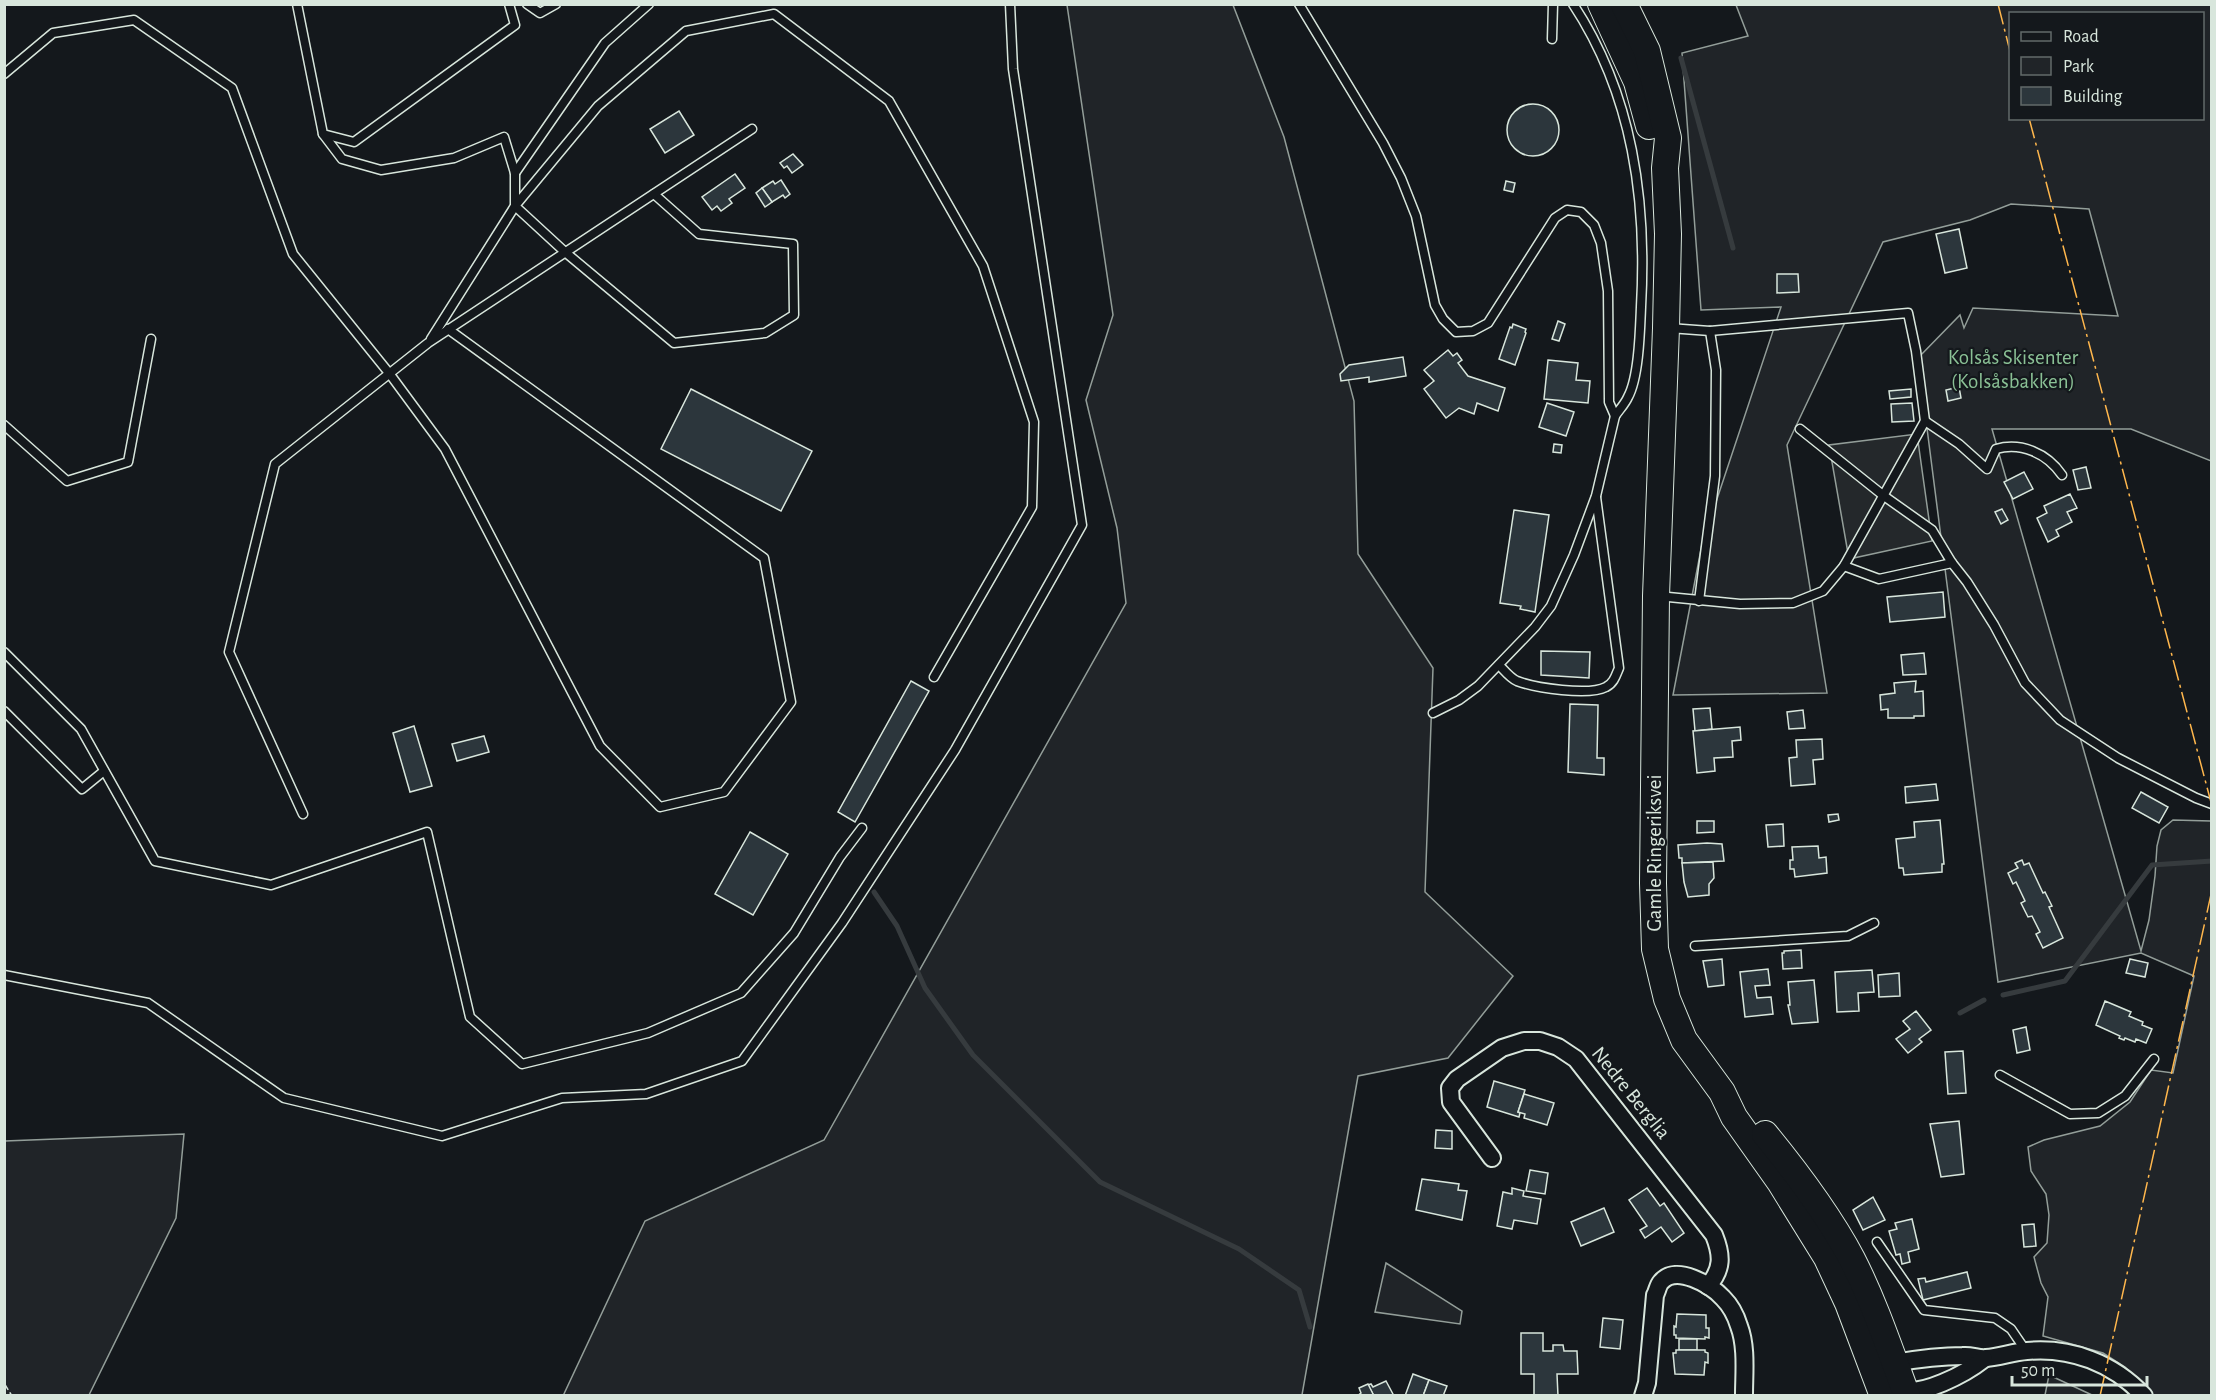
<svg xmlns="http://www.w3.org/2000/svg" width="2216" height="1400" font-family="'Alegreya Sans',sans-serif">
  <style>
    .green { fill: #202428; stroke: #939e99; stroke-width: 1.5; fill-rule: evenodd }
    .parking { fill: #24282b; stroke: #939e99; stroke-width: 1.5 }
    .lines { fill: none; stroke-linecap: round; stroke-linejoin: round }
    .stream { stroke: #363b3e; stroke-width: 5 }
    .building { fill: #2c363c; stroke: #d8e6dc; stroke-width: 1.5 }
    .lane-casing { stroke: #d8e6dc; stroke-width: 11 }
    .street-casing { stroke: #d8e6dc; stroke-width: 20 }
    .primary-casing { stroke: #d8e6dc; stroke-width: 28 }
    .lane { stroke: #14181c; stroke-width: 8 }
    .street { stroke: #14181c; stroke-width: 16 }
    .primary { stroke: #14181c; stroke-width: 26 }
    .fence { stroke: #d8e6dc; stroke-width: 1.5; stroke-dasharray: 8 3; stroke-linecap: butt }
    .power { stroke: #ffb74d; stroke-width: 1.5; stroke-dasharray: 21 4.5 3 4.5; stroke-linecap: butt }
    .labels { text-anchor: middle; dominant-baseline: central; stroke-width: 4.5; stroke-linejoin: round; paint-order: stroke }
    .park-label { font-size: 21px; fill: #8ac095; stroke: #14181c }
    .street-label { font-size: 21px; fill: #d8e6dc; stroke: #14181c }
  </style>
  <rect width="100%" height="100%" fill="#14181c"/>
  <g class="green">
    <path d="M1067,5H1233L1284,137L1354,401L1358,554L1433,668L1425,892L1513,976L1448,1058L1358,1076L1302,1395L563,1396L645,1221L824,1140L1126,603L1117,528L1086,400L1113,315Z"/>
    <path d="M1736,5H2211V461L2131,429H1992L2141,951L2149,920L2155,876L2157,846L2161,830L2173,820L2211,821V1395H2153L2125,1367L2103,1353L2043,1336L2048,1297L2041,1283L2034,1257L2047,1243L2049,1215L2046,1194L2031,1171L2028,1147L2044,1140L2100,1126L2130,1102L2151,1070L2173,1073L2194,976L2141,953L1998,982L1918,358L1960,315L1964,328L1973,308L2118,316L2089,209L2011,204L1970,220L1883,242L1787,445L1827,693L1673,695L1702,544L1781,307L1701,310L1682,53L1748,36ZM2010,14H2202V118H2010Z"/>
    <path d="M184,1134L176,1218L89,1395H5V1141Z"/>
    <path d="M1386,1263L1462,1311L1460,1324L1375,1312Z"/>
    <path d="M2049,1375L2092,1395H2045Z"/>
  </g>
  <path class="parking" d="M1917,434L1932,541L1849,559L1829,445Z"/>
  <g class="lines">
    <g class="stream">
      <path d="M1681,58L1733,248"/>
      <path d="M874,892L897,926L925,988L973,1055L1100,1182L1239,1249L1299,1290L1310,1327"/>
      <path d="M2003,995L2065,981L2152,865L2212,861"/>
      <path d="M1960,1013L1984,1000"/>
    </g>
  </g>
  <g class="building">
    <circle cx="1533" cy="130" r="26"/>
    <path d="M679,111L694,135L665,153L650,129Z"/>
    <path d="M793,154L803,165L792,173L787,166L784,168L780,163Z"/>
    <path d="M735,174L745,188L729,199L732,203L721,211L717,206L712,210L702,197Z"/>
    <path d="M781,180L790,194L785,198L783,195L772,202L762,188L773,181L775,184Z"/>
    <path d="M1506,181L1515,183L1513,192L1504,190Z"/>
    <path d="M762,188L772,202L765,207L756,193Z"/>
    <path d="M1959,229L1967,268L1945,273L1936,234Z"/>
    <path d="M1777,274H1798L1799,292L1777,293Z"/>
    <path d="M1558,321L1565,324L1559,341L1552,339Z"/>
    <path d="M1513,324L1526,329L1525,332L1526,333L1515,365L1499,359L1510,327L1512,328Z"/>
    <path d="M1448,350L1453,356L1457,353L1462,360L1458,363L1468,376L1505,388L1498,411L1477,403L1474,414L1459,408L1446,418L1424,389L1434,381L1424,370Z"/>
    <path d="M1403,357L1406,376L1369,382V377L1341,381L1340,374L1349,365Z"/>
    <path d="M1548,360L1578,363L1576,380L1590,381L1588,403L1544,399Z"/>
    <path d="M1959,387L1961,398L1948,401L1946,390Z"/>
    <path d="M691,389L812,451L781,511L661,449Z"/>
    <path d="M1911,389V397L1890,399L1889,391Z"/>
    <path d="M1547,403L1574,412L1566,436L1539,427Z"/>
    <path d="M1912,403L1914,421L1892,422L1891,404Z"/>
    <path d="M1554,444L1562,445L1561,453L1553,452Z"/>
    <path d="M2086,467L2091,488L2078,490L2073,470Z"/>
    <path d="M2024,472L2033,489L2013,499L2004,482Z"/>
    <path d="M2070,494L2077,508L2067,512L2072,522L2056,530L2059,536L2048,542L2037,518L2047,513L2044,506Z"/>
    <path d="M2002,509L2008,520L2001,524L1995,512Z"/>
    <path d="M1514,510L1549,515L1535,612L1520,609L1521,606L1500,603Z"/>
    <path d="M1943,592L1945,617L1890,622L1887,597Z"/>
    <path d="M1541,651L1590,652L1589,678L1541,675Z"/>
    <path d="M1924,653L1926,674L1903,675L1901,655Z"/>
    <path d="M911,681L929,691L855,822L838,812Z"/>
    <path d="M1916,681L1915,692L1923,691L1924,716H1914V718H1888V709L1881,710L1880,695L1895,693L1894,683Z"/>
    <path d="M1570,704L1598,705L1597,758H1604V775L1568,772Z"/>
    <path d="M1710,708L1712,729L1695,731L1693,709Z"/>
    <path d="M1803,710L1805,728L1789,729L1787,712Z"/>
    <path d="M414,726L432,786L410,792L393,733Z"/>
    <path d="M1740,727L1741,740L1732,741L1733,757L1714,758L1715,771L1697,773L1693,731Z"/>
    <path d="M484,736L489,752L457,761L452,744Z"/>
    <path d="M1822,739L1823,759L1813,760L1815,784L1791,786L1789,758L1797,757L1796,740Z"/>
    <path d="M1936,784L1938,800L1906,803L1905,787Z"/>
    <path d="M2141,792L2168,807L2159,823L2132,808Z"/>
    <path d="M1838,814L1839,820L1829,822L1828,815Z"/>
    <path d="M1940,820L1944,864H1942V872L1904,875L1903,868H1899L1896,839L1915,837L1914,822Z"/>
    <path d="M1697,821H1714V832L1697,833Z"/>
    <path d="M1783,824L1784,846L1768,847L1766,825Z"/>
    <path d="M750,832L788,854L753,915L715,894Z"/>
    <path d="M1707,843L1722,844L1724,861L1682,863V858H1679L1678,845Z"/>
    <path d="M1818,846L1819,858L1826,857L1827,873L1795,877L1794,869H1790V860H1793L1792,847Z"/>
    <path d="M2022,860L2024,865L2029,863L2043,893L2045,892L2052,906L2049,907L2063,938L2043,948L2036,934L2040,932L2032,916L2028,917L2021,903L2025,901L2016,882L2013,884L2008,873L2018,868L2015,863Z"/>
    <path d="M1713,862L1714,878L1709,884V895L1688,897L1684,882L1682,863Z"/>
    <path d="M1801,950L1802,968L1783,969L1782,953H1784V951Z"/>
    <path d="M1722,959L1724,985L1708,987L1703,961Z"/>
    <path d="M2130,959L2148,963L2145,977L2126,973Z"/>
    <path d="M1768,969L1770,985L1755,986L1757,998L1771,997L1773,1014L1745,1017L1740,972Z"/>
    <path d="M1872,970L1874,992L1858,993L1859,1011L1837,1012L1835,972Z"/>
    <path d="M1899,973L1900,996L1879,997L1878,975Z"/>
    <path d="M1814,980L1818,1022L1792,1024L1788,1005H1790L1788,982Z"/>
    <path d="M2105,1001L2131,1012L2129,1016L2143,1022L2142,1025L2152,1029L2146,1043L2136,1039L2135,1042L2125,1038L2124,1040L2119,1038L2120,1036L2096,1025Z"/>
    <path d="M1916,1011L1931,1030L1919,1039L1922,1042L1908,1053L1896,1039L1910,1029L1903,1021Z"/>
    <path d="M2026,1027L2030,1050L2017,1053L2013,1030Z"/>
    <path d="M1963,1051L1966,1093L1948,1094L1945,1052Z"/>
    <path d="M1494,1081L1525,1090L1518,1112L1520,1113L1519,1117L1487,1107Z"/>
    <path d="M1524,1094L1554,1103L1547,1125L1524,1118L1525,1114L1518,1112Z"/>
    <path d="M1959,1121L1964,1174L1941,1177L1930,1124Z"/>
    <path d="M1436,1130L1452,1131V1149L1435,1148Z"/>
    <path d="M1530,1170L1548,1173L1545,1194L1526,1191Z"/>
    <path d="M1422,1179L1459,1184L1458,1190L1467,1191L1462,1220L1416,1210Z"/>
    <path d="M1512,1188L1524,1191L1523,1196L1541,1199L1537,1224L1514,1220L1512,1229L1497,1226L1503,1192L1512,1194Z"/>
    <path d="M1647,1188L1660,1206L1664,1203L1684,1233L1672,1242L1661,1227L1645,1238L1640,1230L1647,1226L1629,1200Z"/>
    <path d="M1873,1197L1885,1220L1863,1230L1853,1210Z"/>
    <path d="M1604,1208L1614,1232L1581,1246L1571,1222Z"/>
    <path d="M1912,1219L1919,1249L1908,1252L1910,1262L1902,1264L1900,1254L1896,1255L1889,1231L1897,1229L1895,1223Z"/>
    <path d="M2034,1224L2036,1246L2024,1247L2022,1225Z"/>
    <path d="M1967,1272L1971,1288L1923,1300L1918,1279L1925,1278L1926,1282Z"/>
    <path d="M1677,1314L1706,1315V1328H1709V1338L1705,1337V1339L1676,1338V1335H1674V1326L1676,1327Z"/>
    <path d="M1603,1318L1623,1320L1620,1349L1600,1347Z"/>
    <path d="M1521,1333H1543V1351H1553V1345H1563L1564,1351H1577L1578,1374H1557L1558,1396H1534V1374H1521Z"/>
    <rect x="1679" y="1339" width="18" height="11"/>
    <path d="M1676,1350H1705V1352L1708,1353V1363L1705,1362L1704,1375L1675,1374L1673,1353H1676Z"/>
    <path d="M1413,1374L1429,1380L1423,1396H1405Z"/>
    <path d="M1429,1380L1447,1386L1443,1396H1423Z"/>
    <path d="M1386,1381L1394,1396H1374L1368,1385L1371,1384L1373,1387Z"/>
    <path d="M1368,1384L1374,1396H1357L1361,1393L1359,1388Z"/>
  </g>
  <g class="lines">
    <g class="lane-casing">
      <g id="lane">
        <path d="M297,4L323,134L354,142L515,25L509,4"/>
        <path d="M527,4L540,13L556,4"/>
        <path d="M1299,4L1383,143L1401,178L1416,216L1435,305L1443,319L1456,332L1473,331L1488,323L1555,218L1567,210L1581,212L1594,225L1601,243L1608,291L1609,402L1615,416C1619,410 1625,404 1628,397C1639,377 1640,330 1641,307C1647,201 1633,95 1573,4"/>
        <path d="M1552,39L1553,4"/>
        <path d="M4,74L53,33L134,20L232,88L293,254L389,373L445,449L600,746L660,807L724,792L791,702L764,558L448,329"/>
        <path d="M323,134L342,159L381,170L454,158L504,137L515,173V206L431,339"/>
        <path d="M515,173L605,43L649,4"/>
        <path d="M654,194L699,234L793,244L794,315L765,333L674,343L565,252L515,206L598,106L686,31L774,14L889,101L983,266L1034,422L1032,507L934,677"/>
        <path d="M1925,421L1959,444L1987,469L1996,449C2021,442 2047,453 2062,475"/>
        <path d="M4,425L67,481L128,462L151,339"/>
        <path d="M1800,429L1884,496L1932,530L1952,563L1967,582L1994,625L2025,683L2060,720L2118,758L2196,798L2212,804"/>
        <path d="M1844,566L1879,579L1952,563"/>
        <path d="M1658,596L1740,604L1793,603L1823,591L1844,566L1925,421L1916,351L1908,313L1710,331L1669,328"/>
        <path d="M1699,601L1715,476L1716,370L1710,331"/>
        <path d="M4,652L81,729L155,861L271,885L427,832L470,1017L522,1064L648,1033L741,993L794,933L840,857L862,828"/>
        <path d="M1499,665C1504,670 1510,678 1517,681C1535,688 1589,696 1606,687C1614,683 1616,675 1619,668L1596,497"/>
        <path d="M4,711L82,789L104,771"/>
        <path d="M1433,713L1459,700L1478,686L1535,627L1551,606L1574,555L1596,496L1615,416"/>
        <path d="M303,814L229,652L275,464L428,343L752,129"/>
        <path d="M1695,946L1848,936L1874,923"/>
        <path d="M4,975L148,1003L284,1098L442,1136L562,1098L646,1094L742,1061L842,923L955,750L1082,525L1013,69L1010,4"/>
        <path d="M2000,1075L2070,1114L2098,1113L2125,1096L2154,1059"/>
        <path d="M1877,1242L1924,1310L1995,1318L2011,1329L2026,1351"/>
      </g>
    </g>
    <g class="street-casing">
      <g id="street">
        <path d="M1492,1158L1451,1102L1450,1088L1457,1079L1502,1048L1524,1041H1540L1558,1047L1576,1059L1714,1235C1722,1255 1723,1269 1708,1286"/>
        <path d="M1890,1370L1894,1363C1917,1359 1940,1356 1963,1356C1971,1355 1979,1359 1986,1358C2000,1357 2013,1352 2027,1351C2071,1347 2113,1363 2144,1396"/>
        <path d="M1897,1390C1922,1397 1965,1374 1984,1359"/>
        <path d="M1643,1396L1647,1383L1655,1295C1657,1292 1658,1285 1661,1282C1676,1264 1711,1285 1723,1298C1730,1305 1736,1316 1739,1326C1747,1347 1744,1373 1744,1396"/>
      </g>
    </g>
    <g class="primary-casing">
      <g id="primary">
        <path d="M1601,4L1637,82L1649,126"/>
        <path d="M1624,4L1647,51L1668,138L1665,168L1668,234L1666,328L1656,596L1653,883L1655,949L1667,999L1684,1040L1722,1092L1734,1117L1780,1182L1827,1258L1848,1303L1883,1396"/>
        <path d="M1765,1134C1797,1173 1828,1214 1852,1259C1874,1302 1890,1350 1907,1396"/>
      </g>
    </g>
    <use href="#lane" class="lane"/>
    <use href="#street" class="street"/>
    <use href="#primary" class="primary"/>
    <path class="fence" d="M4,1383L12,1396"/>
    <g class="power">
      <path d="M1998,4L2010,51"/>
      <path d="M2029,118L2212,806"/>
      <path d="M2100,1396L2212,890"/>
    </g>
  </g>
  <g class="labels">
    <g class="park-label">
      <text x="2013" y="357">Kolsås Skisenter<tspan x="2013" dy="24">(Kolsåsbakken)</tspan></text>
    </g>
    <g class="street-label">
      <text transform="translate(1654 853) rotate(-90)">Gamle Ringeriksvei</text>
      <text transform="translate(1631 1093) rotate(51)">Nedre Berglia</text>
    </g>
  </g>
  <rect width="2216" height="1400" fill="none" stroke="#d8e6dc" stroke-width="12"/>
  <rect x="2009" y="12" width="195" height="108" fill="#14181c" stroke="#626a69" stroke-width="1.5"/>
  <rect x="2021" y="32" width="30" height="9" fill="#14181c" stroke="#626a69" stroke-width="1.5"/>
  <text x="2063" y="42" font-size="18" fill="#d8e6dc">Road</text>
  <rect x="2021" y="57" width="30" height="18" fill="#202428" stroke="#626a69" stroke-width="1.5"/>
  <text x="2063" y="72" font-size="18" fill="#d8e6dc">Park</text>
  <rect x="2021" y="87" width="30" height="18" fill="#2c363c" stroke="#626a69" stroke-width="1.5"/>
  <text x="2063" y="102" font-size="18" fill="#d8e6dc">Building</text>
  <path d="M2012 1376v9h135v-9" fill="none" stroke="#d8e6dc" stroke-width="3"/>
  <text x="2021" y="1376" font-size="18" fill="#d8e6dc" stroke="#14181c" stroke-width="4.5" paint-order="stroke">50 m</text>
</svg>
